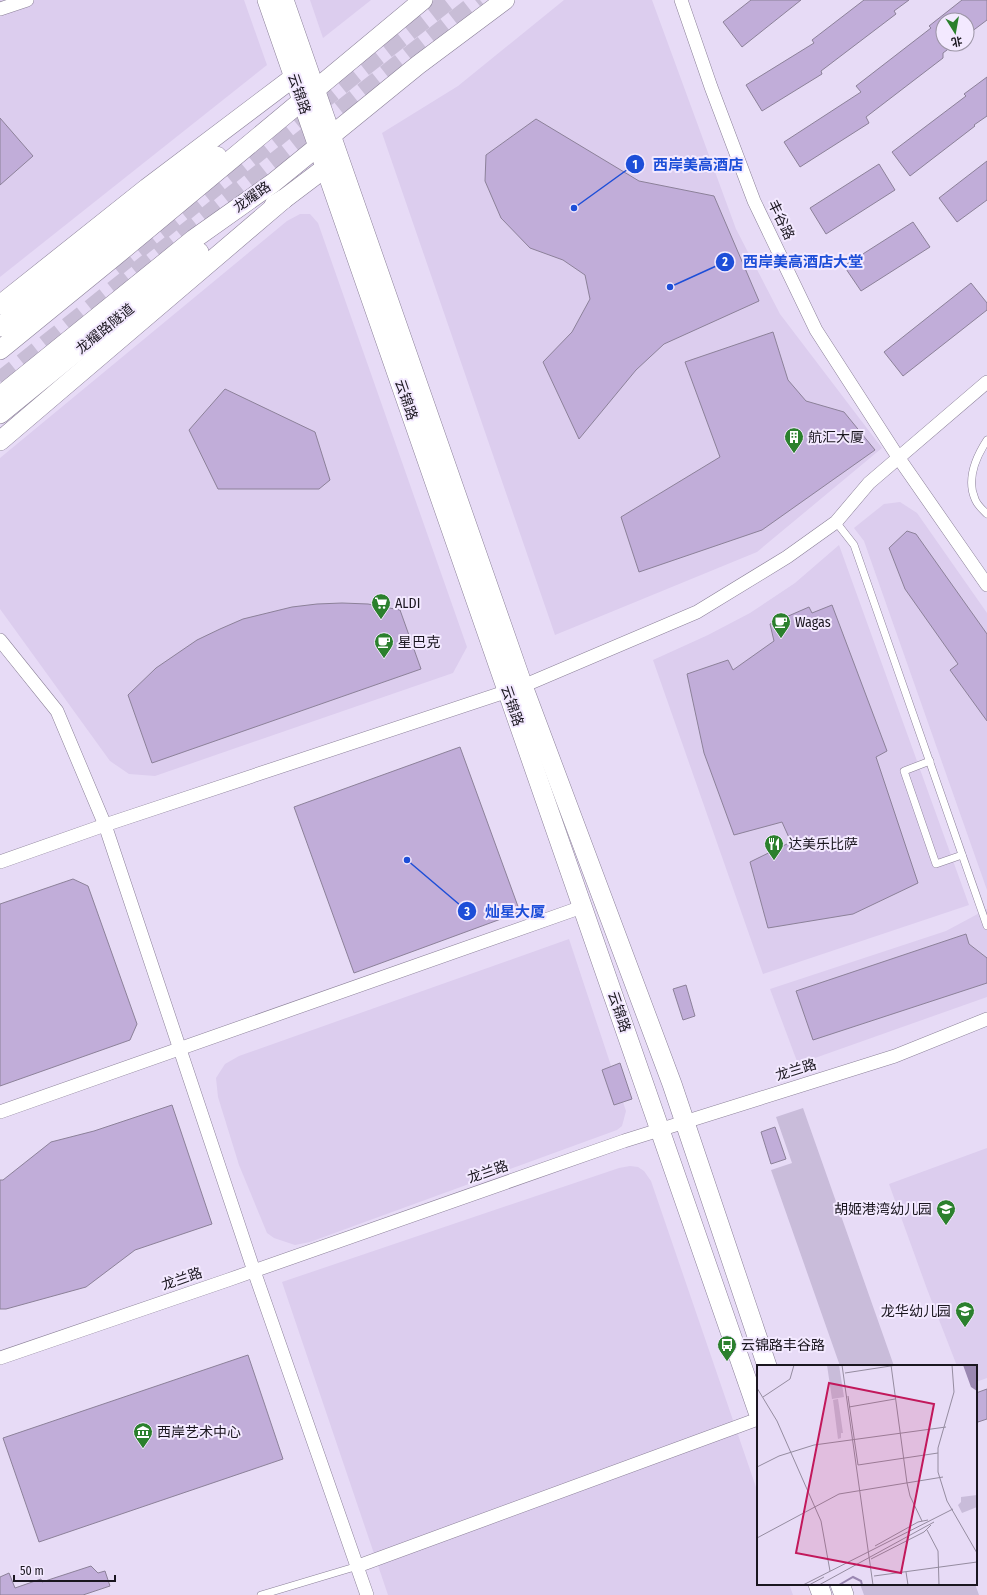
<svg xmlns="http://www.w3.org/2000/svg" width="987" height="1595" font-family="'Fira Sans Condensed','Noto Sans SC',sans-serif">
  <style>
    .built { fill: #dccdee }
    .green { fill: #c9bcda }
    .building { fill: #c1add9; stroke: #8c8199 }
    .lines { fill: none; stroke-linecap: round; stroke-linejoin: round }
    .secondary-tunnel { stroke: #c8bdd6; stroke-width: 19; stroke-dasharray: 19 10; stroke-linecap: butt }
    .service-casing { stroke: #8b8098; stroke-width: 8 }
    .minor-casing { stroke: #8b8098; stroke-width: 14 }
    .secondary-casing { stroke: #8b8098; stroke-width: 20 }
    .service { stroke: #fff; stroke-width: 7 }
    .minor { stroke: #fff; stroke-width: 13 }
    .secondary { stroke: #fff; stroke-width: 19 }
    .labels { text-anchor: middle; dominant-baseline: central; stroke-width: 4; stroke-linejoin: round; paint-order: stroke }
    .street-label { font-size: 14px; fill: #1a161f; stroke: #f3e9ff }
    .poi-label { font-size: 14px; fill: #1a161f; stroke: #f3e9ff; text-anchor: start }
    .inset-river { fill: none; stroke: #9a87b1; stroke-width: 2 }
    .inset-road { fill: none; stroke: #958ca0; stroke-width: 1 }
    .view { fill: #c2185b; fill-opacity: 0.15; stroke: #c2185b; stroke-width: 2 }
    .inset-edge { fill: none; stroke: #1a161f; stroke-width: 2 }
    .leader { fill: none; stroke: #1d4ed8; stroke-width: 1.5 }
    .callout-dot { fill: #1d4ed8; stroke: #f3e9ff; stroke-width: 1.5 }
    .mark-label { font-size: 12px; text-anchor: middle; font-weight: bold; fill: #fff }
    .callout-label { font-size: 15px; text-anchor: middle; font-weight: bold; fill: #1d4ed8; stroke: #f3e9ff; stroke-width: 4; stroke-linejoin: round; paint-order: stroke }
  </style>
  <rect width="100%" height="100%" fill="#e7dbf6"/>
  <g class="built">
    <path d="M0,0H244L267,65L0,277Z"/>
    <path d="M310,0H371L323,38Z"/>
    <path d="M564,0H652L736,229L780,314L882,448L757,552L555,635L382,133L458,86Z"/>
    <path d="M300,214H310L318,223L467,647L453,673L155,776L129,774L110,761L0,609V458L287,221Z"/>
    <path d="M900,502L917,513L987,613V890L864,541L854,528L884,504Z"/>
    <path d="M839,545L969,905L763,974L653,660L708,635L750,613L795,583Z"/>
    <path d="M987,909V997L798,1064L770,989L946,931Z"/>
    <path d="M569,939L626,1111L622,1126L617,1130L310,1242L295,1245L274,1238L267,1233L239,1165L218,1097L216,1078L225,1064L239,1056Z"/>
    <path d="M987,1148V1378L976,1382V1366H957L927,1289L889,1184Z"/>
    <path d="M630,1166L638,1167L644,1171L651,1181L758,1493V1584H789L793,1595H388L282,1282L619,1168Z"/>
  </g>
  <g class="green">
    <path d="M803,1108L894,1366H840L771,1170L792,1163L776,1117Z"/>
    <path d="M860,1584H975L979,1595H864Z"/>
  </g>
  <g class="building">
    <path d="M751,0H801L742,47L723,22Z"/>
    <path d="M864,0H909L894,11L896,14L821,71L822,74L762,111L746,85L814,43L812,40Z"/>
    <path d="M962,0H987V20L967,35V20H943V44H955L943,53V58L866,117L869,123L800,167L784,142L861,92L856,86L931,28L929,26Z"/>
    <path d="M987,77V116L974,125L975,126L910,176L892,152L966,96L964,94Z"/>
    <path d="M0,118L33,156L0,185Z"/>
    <path d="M536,119L639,181L714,196L759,301L664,344L636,370L579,439L543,362L572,332L590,299L585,275L563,260L530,248L501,218L485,181L486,155Z"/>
    <path d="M987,161V200L957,222L939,198Z"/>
    <path d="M879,164L895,190L826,234L810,208Z"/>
    <path d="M913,222L930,247L861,291L844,266Z"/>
    <path d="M971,283L987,303V310L903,376L884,352Z"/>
    <path d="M773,332L788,380L806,401L844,412L875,450L762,530L639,572L621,517L720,457L685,362Z"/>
    <path d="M225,389L315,432L330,480L319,489H218L189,430Z"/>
    <path d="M907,531L916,534L987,634V721L950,670L958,664L905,589L889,548Z"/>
    <path d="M342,603L368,604L400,610L421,669L152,763L128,695L156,668L197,640L220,629L243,619L292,607L317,604Z"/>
    <path d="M832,605L887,751L876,757L918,883L853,914L768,928L750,862L791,842L782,822L734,835L704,753L687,674L728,660L733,670L774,641L770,624L809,607L812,613Z"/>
    <path d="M460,747L520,912L354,973L294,807Z"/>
    <path d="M73,879L88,886L137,1024L130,1040L0,1086V904Z"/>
    <path d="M966,934L969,944L987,958V983L813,1040L796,991Z"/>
    <path d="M686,985L695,1016L683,1020L673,989Z"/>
    <path d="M620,1063L632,1099L614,1105L602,1070Z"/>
    <path d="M172,1105L212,1224L135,1250L86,1287L6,1309H0V1180H3L51,1142L94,1131Z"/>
    <path d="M775,1127L786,1159L771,1164L761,1132Z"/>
    <path d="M248,1355L283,1459L39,1542L3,1438Z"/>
    <path d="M987,1389V1419L978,1422L976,1416V1393Z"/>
    <path d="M91,1566L98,1573L105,1571L110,1586L83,1595H0V1577L9,1573L15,1588L41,1579L42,1582Z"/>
  </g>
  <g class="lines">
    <g class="secondary-tunnel">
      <path d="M115,268L356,73L449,0"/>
      <path d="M0,381L234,194L480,0"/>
    </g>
    <g class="service-casing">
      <g id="service">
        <path d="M987,440C976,457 966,479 975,499C977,505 983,510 987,514"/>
        <path d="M836,522L854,545L987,926"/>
        <path d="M930,761L904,771L936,864L962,855"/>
        <path d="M261,1595L358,1566"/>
      </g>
    </g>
    <g class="minor-casing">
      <g id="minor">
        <path d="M681,0L711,87L754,201L816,330L898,457L987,585"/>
        <path d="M0,9L27,0"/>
        <path d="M0,640L57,711L105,825L254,1271L367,1595"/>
        <path d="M0,862L105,825L523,686L697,612L787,557L836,522L869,483L987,382"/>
        <path d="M0,1112L582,907"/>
        <path d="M0,1358L228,1280L624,1141L895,1056L987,1019"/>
        <path d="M358,1566L758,1419"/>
      </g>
    </g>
    <g class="secondary-casing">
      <g id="secondary">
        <path d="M267,0L758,1412"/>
        <path d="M284,0L523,686L672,1084L767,1366"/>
        <path d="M274,205L284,199L325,168"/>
        <path d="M0,305L147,188L294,77"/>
        <path d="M0,327L204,165L217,156"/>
        <path d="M0,350L114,257L423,0"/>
        <path d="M0,396L194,239L273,183L418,65L505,0"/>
        <path d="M0,414L199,252"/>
        <path d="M0,441L284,199"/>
        <path d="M818,1584L822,1595"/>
        <path d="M840,1584L844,1595"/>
      </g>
    </g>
    <use href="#service" class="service"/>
    <use href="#minor" class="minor"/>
    <use href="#secondary" class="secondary"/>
  </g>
  <defs>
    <g id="building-pin" transform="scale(1)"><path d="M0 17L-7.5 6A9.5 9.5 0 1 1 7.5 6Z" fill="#2b802d" stroke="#f3e9ff"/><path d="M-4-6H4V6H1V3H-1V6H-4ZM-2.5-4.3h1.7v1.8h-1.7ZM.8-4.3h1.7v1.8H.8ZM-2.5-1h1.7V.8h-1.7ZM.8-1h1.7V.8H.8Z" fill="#fff"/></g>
    <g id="supermarket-pin" transform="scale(1)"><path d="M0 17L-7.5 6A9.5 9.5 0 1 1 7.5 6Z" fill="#2b802d" stroke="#f3e9ff"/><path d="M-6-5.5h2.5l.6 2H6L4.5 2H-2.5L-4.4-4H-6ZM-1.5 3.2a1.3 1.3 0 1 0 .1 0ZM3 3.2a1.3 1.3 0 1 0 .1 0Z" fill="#fff"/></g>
    <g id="cafe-pin" transform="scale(1)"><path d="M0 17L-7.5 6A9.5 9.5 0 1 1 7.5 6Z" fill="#2b802d" stroke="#f3e9ff"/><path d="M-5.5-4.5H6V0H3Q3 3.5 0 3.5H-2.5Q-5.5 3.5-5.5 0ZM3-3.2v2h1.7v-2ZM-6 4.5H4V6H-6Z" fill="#fff"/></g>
    <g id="restaurant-pin" transform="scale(1)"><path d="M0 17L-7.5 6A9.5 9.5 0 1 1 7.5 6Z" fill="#2b802d" stroke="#f3e9ff"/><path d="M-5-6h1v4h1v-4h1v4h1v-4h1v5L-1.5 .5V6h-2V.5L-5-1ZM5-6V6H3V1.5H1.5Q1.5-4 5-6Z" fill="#fff"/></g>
    <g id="school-pin" transform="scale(1)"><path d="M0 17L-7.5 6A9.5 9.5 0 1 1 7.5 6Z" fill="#2b802d" stroke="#f3e9ff"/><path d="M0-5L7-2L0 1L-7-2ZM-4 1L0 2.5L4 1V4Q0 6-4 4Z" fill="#fff"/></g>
    <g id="bus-pin" transform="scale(1)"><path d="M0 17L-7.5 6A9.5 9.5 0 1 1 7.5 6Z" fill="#2b802d" stroke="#f3e9ff"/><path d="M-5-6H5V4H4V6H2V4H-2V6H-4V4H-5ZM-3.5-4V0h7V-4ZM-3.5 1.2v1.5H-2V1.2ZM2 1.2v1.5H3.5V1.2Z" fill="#fff"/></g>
    <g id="museum-pin" transform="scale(1)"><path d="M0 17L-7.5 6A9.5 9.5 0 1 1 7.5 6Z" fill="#2b802d" stroke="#f3e9ff"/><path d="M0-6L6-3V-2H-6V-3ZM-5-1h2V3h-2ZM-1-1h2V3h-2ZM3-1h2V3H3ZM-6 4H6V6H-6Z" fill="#fff"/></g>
  </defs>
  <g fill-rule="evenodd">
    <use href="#building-pin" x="794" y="437"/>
    <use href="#supermarket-pin" x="381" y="603"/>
    <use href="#cafe-pin" x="781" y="622"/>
    <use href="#cafe-pin" x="384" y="642"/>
    <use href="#restaurant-pin" x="774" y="844"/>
    <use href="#school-pin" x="946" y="1209"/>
    <use href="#school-pin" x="965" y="1311"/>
    <use href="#bus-pin" x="727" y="1345"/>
    <use href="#museum-pin" x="143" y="1432"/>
  </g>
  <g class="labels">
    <g class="street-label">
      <text transform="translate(299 94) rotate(71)">云锦路</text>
      <text transform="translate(252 197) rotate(-35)">龙耀路</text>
      <text transform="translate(781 220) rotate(64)">丰谷路</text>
      <text transform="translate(105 329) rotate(-39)">龙耀路隧道</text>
      <text transform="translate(406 400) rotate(71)">云锦路</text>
      <text transform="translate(512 706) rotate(71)">云锦路</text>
      <text transform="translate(619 1012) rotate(71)">云锦路</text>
      <text transform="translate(796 1070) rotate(-17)">龙兰路</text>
      <text transform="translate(488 1172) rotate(-19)">龙兰路</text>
      <text transform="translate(182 1279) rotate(-19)">龙兰路</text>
    </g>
    <g class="poi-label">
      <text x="808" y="437">航汇大厦</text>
      <text x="395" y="603">ALDI</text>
      <text x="795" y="622">Wagas</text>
      <text x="398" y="642">星巴克</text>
      <text x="788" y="844">达美乐比萨</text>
      <text x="932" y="1209" text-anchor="end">胡姬港湾幼儿园</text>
      <text x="951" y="1311" text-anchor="end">龙华幼儿园</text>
      <text x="741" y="1345">云锦路丰谷路</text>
      <text x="157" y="1432">西岸艺术中心</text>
    </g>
  </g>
  <g transform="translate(757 1365)">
    <rect width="220" height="220" fill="#e7dbf6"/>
    <path d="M70,0H82L87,32L75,34ZM81,34L86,68H84V73L81,74L76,35ZM220,130V142L205,148L201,140L204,137V132Z" fill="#c9bcda"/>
    <path d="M206,0H220V36V26L214,22Z" fill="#9a87b1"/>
    <path class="inset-river" d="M82,220L96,212L104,216L105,220"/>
    <path class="inset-road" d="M85,0L116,220M134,0L150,118L153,131L165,156M195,0L197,27L181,83V107L190,136L220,188M88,8L140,0M0,23L20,56L64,156L73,206M91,31L101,100M6,32L33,14L37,0M92,42L138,34M101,100L181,88M0,102L22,91L57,80L189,62M170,165L181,186L182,220M0,173L82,129L186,112M118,181L161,157L171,155M114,194L167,167L174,160M149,207L151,220M117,211L220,197M46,220L196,144M52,220L67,212M62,220L177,157"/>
    <path class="view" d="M72,18L177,39L144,208L39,188Z"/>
    <rect width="220" height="220" class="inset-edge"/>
  </g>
  <path class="leader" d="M574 208L635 164M670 287L725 262M407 860L467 911"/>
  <g class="callout-dot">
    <circle cx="574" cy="208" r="4"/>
    <circle cx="670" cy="287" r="4"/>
    <circle cx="407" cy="860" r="4"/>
    <circle cx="635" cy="164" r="10"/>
    <circle cx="725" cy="262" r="10"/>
    <circle cx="467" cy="911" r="10"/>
  </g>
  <g class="mark-label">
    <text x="635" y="169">1</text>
    <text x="725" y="266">2</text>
    <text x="467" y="916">3</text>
  </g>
  <g class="callout-label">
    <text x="698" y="170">西岸美高酒店</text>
    <text x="803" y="267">西岸美高酒店大堂</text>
    <text x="515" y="917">灿星大厦</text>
  </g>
  <g transform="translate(955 32) rotate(169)"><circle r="19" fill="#f3e9ff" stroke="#9c95a5"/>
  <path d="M0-3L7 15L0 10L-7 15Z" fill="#2b802d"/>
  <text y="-6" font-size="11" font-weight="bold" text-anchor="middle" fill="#1a161f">北</text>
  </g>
  <path d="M14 1575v6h101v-6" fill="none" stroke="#1a161f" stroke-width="2"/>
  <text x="20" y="1575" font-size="12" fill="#1a161f" stroke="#f3e9ff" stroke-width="3" paint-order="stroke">50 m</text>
</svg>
